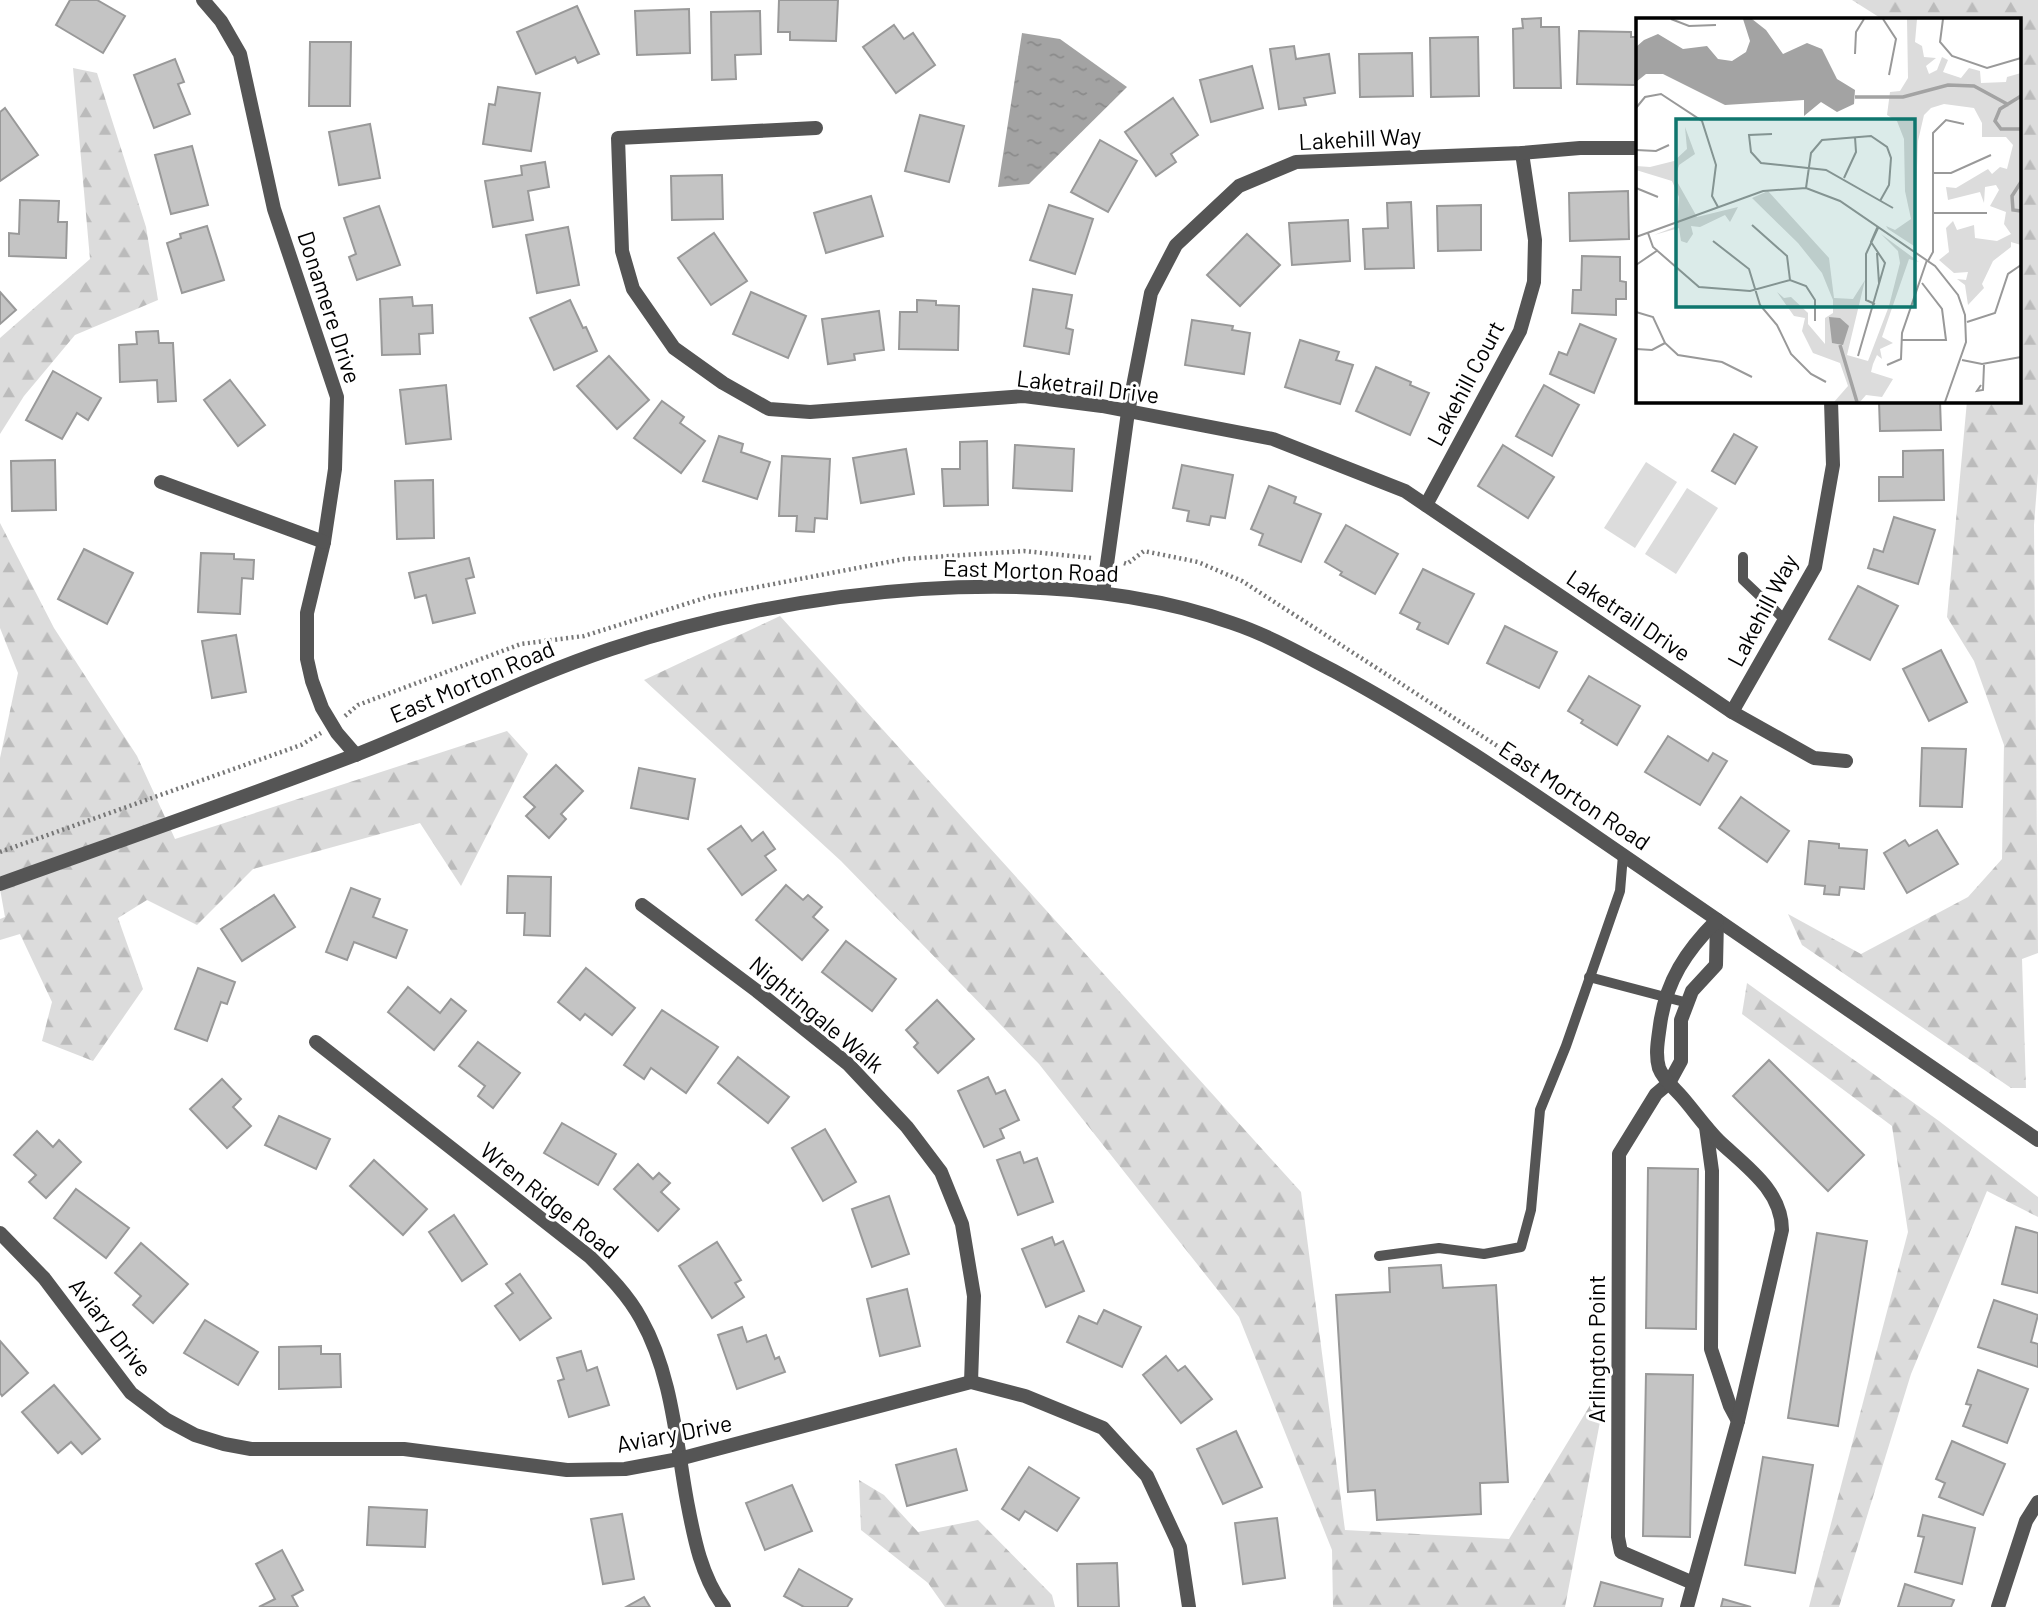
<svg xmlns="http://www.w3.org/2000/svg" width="2038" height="1607" font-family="Barlow,sans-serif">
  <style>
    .grass { fill: #dcdcdc }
    .forest { fill: url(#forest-firs) }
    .water { fill: url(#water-ripples) }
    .building { fill: #c4c4c4; stroke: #999; stroke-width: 2 }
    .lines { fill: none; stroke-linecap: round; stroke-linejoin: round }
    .path { stroke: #777; stroke-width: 4.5; stroke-dasharray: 2 3.5; stroke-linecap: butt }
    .service { stroke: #555; stroke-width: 10 }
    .minor { stroke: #555; stroke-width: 14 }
    .labels { text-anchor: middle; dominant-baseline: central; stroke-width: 6; stroke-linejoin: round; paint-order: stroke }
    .street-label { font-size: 23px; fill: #000; stroke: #fff }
    .inset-river { fill: none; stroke: #a3a3a3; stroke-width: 3.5 }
    .inset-road { fill: none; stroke: #999; stroke-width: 2 }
    .view { fill: #0f766e; fill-opacity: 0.15; stroke: #0f766e; stroke-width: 3.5 }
    .inset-edge { fill: none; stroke: #000; stroke-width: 3.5 }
  </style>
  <defs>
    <pattern id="forest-firs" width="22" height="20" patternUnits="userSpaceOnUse" patternTransform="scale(1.75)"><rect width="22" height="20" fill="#dcdcdc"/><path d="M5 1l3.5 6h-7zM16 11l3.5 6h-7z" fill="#bbb"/></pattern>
    <pattern id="water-ripples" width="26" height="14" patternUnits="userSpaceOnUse" patternTransform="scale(1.75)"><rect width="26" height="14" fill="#a3a3a3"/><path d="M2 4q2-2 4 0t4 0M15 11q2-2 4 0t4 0" fill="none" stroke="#8b8b8b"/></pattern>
  </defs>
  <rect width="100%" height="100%" fill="#fff"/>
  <g class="grass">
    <path d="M1646,462L1677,482L1635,548L1604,528Z"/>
    <path d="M1687,488L1718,508L1676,574L1645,554Z"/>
  </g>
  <g class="forest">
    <path d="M1852,0H2038V473L2034,525L2038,953L2022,959L2026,1088H2011L1802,945L1788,914L1861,954L1968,897L2002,859L2004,745L1974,661L1947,617L1967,401H2019V19H1882Z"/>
    <path d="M73,68L97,73L146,227L158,300L75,335L24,396L0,434V338L90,259Z"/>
    <path d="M0,523L54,628L137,756L175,839L507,731L528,754L461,886L420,823L253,869L197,925L147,900L118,918L143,989L93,1061L42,1041L52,1002L20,934L0,940V919L5,917L0,889V758L18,673L0,628Z"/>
    <path d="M780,616L1301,1192L1345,1530L1509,1539L1609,1374L1565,1607H1333L1332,1550L1239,1317L1039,1064L841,861L644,680Z"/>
    <path d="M1747,983L1939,1121L2038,1197V1217L1987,1191L1911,1374L1839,1607H1809L1908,1232L1892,1126L1742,1014Z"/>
    <path d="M859,1480L884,1495L918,1532L978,1520L1052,1595L1055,1607H945L928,1583L861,1530Z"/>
  </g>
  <path class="water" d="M1022,33L1060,39L1127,87L1029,184L998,187Z"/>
  <g class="building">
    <path d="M70,0H97L125,16L103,53L56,25Z"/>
    <path d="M779,0H838L836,41L790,40V32H778Z"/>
    <path d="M577,6L599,54L578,63L575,57L536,74L517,32Z"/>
    <path d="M689,9L690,53L637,55L635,11Z"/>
    <path d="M760,11L761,54L735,55L736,79L712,80L711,12Z"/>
    <path d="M1541,18V27H1559L1561,88H1514L1513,29L1523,28L1522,19Z"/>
    <path d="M894,25L904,39L913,33L935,65L896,93L863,47Z"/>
    <path d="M1579,31L1631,32V37H1637L1635,85L1577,84Z"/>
    <path d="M1478,37L1479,96L1431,97L1430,38Z"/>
    <path d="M310,42H351L350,106H309Z"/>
    <path d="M1294,46L1296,59L1329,54L1335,93L1304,98L1306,105L1279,109L1270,49Z"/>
    <path d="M1412,53L1413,96L1360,97L1359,54Z"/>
    <path d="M175,59L184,82L178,84L190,114L154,128L134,75Z"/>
    <path d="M1252,66L1263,108L1211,122L1200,80Z"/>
    <path d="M498,87L540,93L531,151L483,144L489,104L495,105Z"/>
    <path d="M1173,98L1198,135L1171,154L1176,162L1156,176L1125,132Z"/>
    <path d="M5,108L38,155L0,181V112Z"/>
    <path d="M920,115L964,126L949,182L905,171Z"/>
    <path d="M370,124L380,178L339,185L329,132Z"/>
    <path d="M1100,140L1137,161L1108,212L1071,192Z"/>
    <path d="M192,146L208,205L171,214L155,155Z"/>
    <path d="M545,162L549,187L528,191L533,220L493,227L485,181L522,175L521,166Z"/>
    <path d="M722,175L723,219L672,220L671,176Z"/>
    <path d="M1628,191L1629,239L1570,241L1569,193Z"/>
    <path d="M871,196L883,236L826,253L814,213Z"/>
    <path d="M20,200L59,201L58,222H67L66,258L9,256V233L19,234Z"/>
    <path d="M1411,202L1414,268L1365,269L1363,229L1388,228L1387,203Z"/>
    <path d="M1049,205L1093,219L1075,274L1030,260Z"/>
    <path d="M1481,205V250L1438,251L1437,206Z"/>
    <path d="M379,206L400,265L357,280L349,257L356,254L344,218Z"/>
    <path d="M1348,220L1350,261L1292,265L1289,223Z"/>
    <path d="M207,226L224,280L182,293L167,243L181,238L180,234Z"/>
    <path d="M568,227L579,285L537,293L526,235Z"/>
    <path d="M714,233L747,281L711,305L678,258Z"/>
    <path d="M1247,234L1280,265L1240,306L1207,275Z"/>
    <path d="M1582,256L1620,257V281L1626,282V299H1616V315L1572,313L1573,290H1581Z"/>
    <path d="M1033,289L1072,295L1066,328L1073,330L1069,354L1024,346Z"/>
    <path d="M0,292L16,310L0,324Z"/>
    <path d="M751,292L806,316L788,358L733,334Z"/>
    <path d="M412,297L413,306L432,305L433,333L419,334L420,354L382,355L380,299Z"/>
    <path d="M570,300L583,328L586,327L597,351L554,370L530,318Z"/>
    <path d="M917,300L936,301V305L959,306L958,350L899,349L900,312H917Z"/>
    <path d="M879,311L884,350L854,354L855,360L828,364L822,319Z"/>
    <path d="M1192,320L1233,326L1232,330L1250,333L1244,374L1185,365Z"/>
    <path d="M1580,324L1616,339L1594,393L1550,374L1559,352L1567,355Z"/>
    <path d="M158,331L159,343H173L176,401L158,402L157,380L120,382L119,345L137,344L136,332Z"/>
    <path d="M1300,340L1339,352L1336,360L1353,365L1340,404L1285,387Z"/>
    <path d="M609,356L649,400L617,429L577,386Z"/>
    <path d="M1376,367L1411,382L1410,385L1429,393L1410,435L1356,411Z"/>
    <path d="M53,371L101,398L88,420L77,413L62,439L26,420Z"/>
    <path d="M230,380L265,425L238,446L204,400Z"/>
    <path d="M446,385L451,439L406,444L400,390Z"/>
    <path d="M1544,385L1579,405L1552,456L1516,436Z"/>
    <path d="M662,401L684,417L680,423L705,441L681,473L634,438Z"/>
    <path d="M1879,401H1940L1941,430L1880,431Z"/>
    <path d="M1734,434L1757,447L1735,484L1712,471Z"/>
    <path d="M719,436L743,444L741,452L770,462L757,499L703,481Z"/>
    <path d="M987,441L988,505L944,506L942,469H960V442Z"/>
    <path d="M1015,445L1074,449L1072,491L1013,488Z"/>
    <path d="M1503,445L1554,477L1528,518L1478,486Z"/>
    <path d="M906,449L914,494L861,503L853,458Z"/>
    <path d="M1943,450L1944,500L1879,501V477H1903V451Z"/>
    <path d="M782,456L830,459L827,519L815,518L814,532L796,531L797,516H779Z"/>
    <path d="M55,460L56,510L12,511L11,461Z"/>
    <path d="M1182,465L1233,475L1225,518L1211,516L1209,525L1187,521L1189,511L1173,508Z"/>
    <path d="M433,480L434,538L397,539L395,481Z"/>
    <path d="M1269,486L1296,497L1294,503L1321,514L1301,562L1259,545L1263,534L1251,529Z"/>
    <path d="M1894,517L1935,530L1918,584L1868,568L1874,549L1883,552Z"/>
    <path d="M1346,525L1398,554L1375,594L1340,575L1342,572L1325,562Z"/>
    <path d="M84,549L133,573L107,624L58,599Z"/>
    <path d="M201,553L234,554V559L254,560L253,579L242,578L240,614L198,612Z"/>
    <path d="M469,558L474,577L466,579L475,613L433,623L426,595L415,598L409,573Z"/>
    <path d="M1423,569L1474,594L1448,644L1417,629L1420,623L1400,613Z"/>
    <path d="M1858,586L1898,606L1870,660L1829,639Z"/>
    <path d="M1505,626L1557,652L1539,688L1487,663Z"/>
    <path d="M236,635L246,692L212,698L202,641Z"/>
    <path d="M1941,650L1967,702L1929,721L1903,669Z"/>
    <path d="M1589,676L1640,706L1617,745L1581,723L1583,720L1568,711Z"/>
    <path d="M1668,736L1708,761L1713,753L1727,761L1700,805L1645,772Z"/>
    <path d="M1922,748L1966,749L1962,807L1920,806Z"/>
    <path d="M556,765L583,791L561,814L566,819L549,838L526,816L535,807L524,797Z"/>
    <path d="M639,768L695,779L688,819L631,808Z"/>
    <path d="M1741,797L1789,831L1767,862L1719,828Z"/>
    <path d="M741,826L752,841L763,832L775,849L765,856L776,870L742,895L708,849Z"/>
    <path d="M1937,830L1958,864L1907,893L1884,853L1905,840L1909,846Z"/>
    <path d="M1809,841L1839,844V848L1867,850L1864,889L1840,887L1839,895L1824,894L1825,886L1805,884Z"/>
    <path d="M508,876L551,877L550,936L524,935L525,913H507Z"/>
    <path d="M786,885L803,900L808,895L822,907L813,917L828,930L802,960L756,920Z"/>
    <path d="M351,888L380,899L373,917L407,930L396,958L354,942L347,960L326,952Z"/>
    <path d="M274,895L295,927L242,961L221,929Z"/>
    <path d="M846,941L896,979L872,1011L822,972Z"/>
    <path d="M198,968L235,982L227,1004L221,1002L207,1041L175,1029Z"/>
    <path d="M586,968L635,1008L612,1035L585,1014L580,1020L558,1002Z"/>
    <path d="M408,987L440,1013L451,999L466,1011L434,1050L388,1012Z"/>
    <path d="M937,1000L974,1039L938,1073L914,1047L918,1043L906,1030Z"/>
    <path d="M662,1010L718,1047L686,1093L651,1068L644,1079L624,1065Z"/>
    <path d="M478,1042L520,1073L493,1108L478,1096L485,1086L459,1066Z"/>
    <path d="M738,1057L789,1097L768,1123L718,1083Z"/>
    <path d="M1769,1060L1864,1155L1828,1191L1733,1096Z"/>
    <path d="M988,1077L996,1094L1005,1090L1019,1120L1000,1129L1004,1138L984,1147L958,1091Z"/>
    <path d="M222,1079L241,1099L233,1107L251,1126L227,1148L190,1109Z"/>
    <path d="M279,1116L330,1139L316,1169L265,1145Z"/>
    <path d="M562,1123L616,1154L598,1185L544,1153Z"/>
    <path d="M825,1129L856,1182L823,1201L792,1148Z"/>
    <path d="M37,1131L53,1147L59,1140L81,1162L46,1198L29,1182L36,1175L14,1155Z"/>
    <path d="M1020,1152L1024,1163L1037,1158L1053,1202L1018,1215L997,1160Z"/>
    <path d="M374,1160L427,1209L403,1235L350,1186Z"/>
    <path d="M638,1164L653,1179L659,1173L670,1183L661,1192L679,1209L658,1231L614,1189Z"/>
    <path d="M1648,1168L1698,1169L1696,1329L1646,1328Z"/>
    <path d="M76,1189L129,1228L106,1258L54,1218Z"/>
    <path d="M889,1196L909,1254L872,1267L852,1209Z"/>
    <path d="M454,1215L487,1264L462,1281L429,1232Z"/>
    <path d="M2016,1227L2038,1233V1293L2002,1284Z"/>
    <path d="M1817,1233L1867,1241L1838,1426L1788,1418Z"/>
    <path d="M1052,1237L1055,1245L1063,1241L1084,1291L1046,1307L1022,1249Z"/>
    <path d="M717,1242L741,1280L735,1283L744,1297L712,1318L679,1266Z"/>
    <path d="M141,1243L188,1284L153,1323L133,1305L141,1296L115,1273Z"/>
    <path d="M1441,1265L1443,1288L1496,1285L1508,1482L1480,1483L1481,1514L1377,1520L1375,1490L1348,1492L1336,1295L1390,1292L1389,1268Z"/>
    <path d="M520,1274L551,1318L520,1340L495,1306L513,1293L506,1284Z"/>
    <path d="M907,1289L920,1346L880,1356L867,1299Z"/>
    <path d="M1994,1300L2038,1315L2031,1342L2038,1344V1367L1978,1347Z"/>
    <path d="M1104,1310L1141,1327L1122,1367L1067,1342L1079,1316L1097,1324Z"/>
    <path d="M205,1320L258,1352L238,1385L184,1353Z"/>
    <path d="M742,1327L747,1342L766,1335L775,1359L779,1357L785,1372L737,1389L718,1335Z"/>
    <path d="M0,1341L28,1373L2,1396L0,1393Z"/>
    <path d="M321,1346V1354H340L341,1387L279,1389V1347Z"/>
    <path d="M581,1351L587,1371L597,1367L609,1405L569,1417L558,1381L564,1379L557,1358Z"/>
    <path d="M1166,1356L1178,1371L1185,1366L1212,1399L1181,1423L1143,1375Z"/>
    <path d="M1978,1370L2028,1389L2007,1443L1963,1426L1971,1405L1966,1404Z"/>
    <path d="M1646,1374L1693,1375L1690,1537L1643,1536Z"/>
    <path d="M54,1385L100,1439L82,1454L71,1442L58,1453L22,1412Z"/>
    <path d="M1236,1431L1262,1487L1223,1504L1197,1449Z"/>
    <path d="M1952,1441L2005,1464L1983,1515L1939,1497L1945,1483L1936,1479Z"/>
    <path d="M956,1449L967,1490L907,1506L896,1465Z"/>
    <path d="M1763,1457L1813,1465L1795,1573L1745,1565Z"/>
    <path d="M1029,1467L1079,1498L1057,1531L1025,1511L1019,1520L1002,1509Z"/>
    <path d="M792,1485L812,1531L765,1550L746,1503Z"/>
    <path d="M369,1507L427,1510L425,1547L367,1545Z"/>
    <path d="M622,1514L634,1579L603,1584L591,1519Z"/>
    <path d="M1923,1515L1975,1528L1962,1584L1915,1572L1924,1537L1918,1536Z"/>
    <path d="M1277,1518L1285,1578L1243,1584L1235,1523Z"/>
    <path d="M282,1550L303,1590L292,1596L298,1607H259L275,1599L256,1564Z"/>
    <path d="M1117,1563L1119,1607H1078L1077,1564Z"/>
    <path d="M799,1569L852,1599L847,1607H804L784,1596Z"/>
    <path d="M1601,1582L1663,1599L1661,1607H1594Z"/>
    <path d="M1905,1584L1954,1600L1951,1607H1898Z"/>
    <path d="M644,1597L650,1607H626Z"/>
    <path d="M1723,1599L1751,1607H1721Z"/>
  </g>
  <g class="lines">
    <g class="path">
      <path d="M1124,563L1127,564L1144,551L1198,562L1242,581L1533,769"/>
      <path d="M345,716L358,705L521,644L584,636L711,596L904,559L1024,551L1091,558"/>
      <path d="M0,852L301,745L321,733"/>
    </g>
    <g class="service">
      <path d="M1743,557V580L1784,619"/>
      <path d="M1589,977L1688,1003"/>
      <path d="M1379,1256L1439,1248L1484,1254L1521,1247L1531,1210L1540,1110L1566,1046L1620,891L1623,855"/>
    </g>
    <g class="minor">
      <path d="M203,0L221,21L240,54L274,209L337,397L335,469L324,542L307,613V659L312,681L322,708L337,733L356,755"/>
      <path d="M816,128L618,138L622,251L633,289L674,348L723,383L769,409L810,412L1024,396L1102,406L1273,439L1405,491L1732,712L1814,758L1846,761"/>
      <path d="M161,482L324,542"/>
      <path d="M1426,505L1520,331L1534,282L1535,240L1522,153"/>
      <path d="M1103,593L1128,412L1151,293L1176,245L1239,186L1296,162L1522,153L1580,148H1637"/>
      <path d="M1732,712L1815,567L1833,465L1831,401"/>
      <path d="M0,884C117,842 234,801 350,757C438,723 521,679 611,649C792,589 1050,558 1232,623C1268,635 1301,654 1334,671C1427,721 1514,780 1601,840C1747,940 1892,1040 2038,1140"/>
      <path d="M642,905L757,991L848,1064L907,1127L941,1172L962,1224L974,1296L971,1382"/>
      <path d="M316,1042L590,1257C609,1276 628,1295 641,1319C672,1374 676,1441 687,1501C694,1538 701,1576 724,1607"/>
      <path d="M1706,1127L1712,1171L1711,1349L1730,1406L1738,1421"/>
      <path d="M0,1233L44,1278L131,1393L167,1420L195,1435L224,1444L251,1449H404L567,1470L625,1469L679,1459L971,1382L1025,1396L1103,1428L1147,1476L1180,1547L1189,1607"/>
      <path d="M1693,1583L1621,1552L1618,1537L1619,1154L1656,1094L1669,1083L1681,1061V1020L1692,991L1716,965L1717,920"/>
      <path d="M1687,1607L1738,1421L1782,1230C1782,1191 1747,1167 1720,1142C1706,1128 1695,1112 1682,1097C1674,1088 1663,1079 1659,1068C1655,1054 1658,1040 1660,1025C1666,981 1686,951 1717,920"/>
      <path d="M1998,1607L2026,1521L2038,1502"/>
    </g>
  </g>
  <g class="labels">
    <g class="street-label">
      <text transform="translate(1360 138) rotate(-3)">Lakehill Way</text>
      <text transform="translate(330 307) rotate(72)">Donamere Drive</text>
      <text transform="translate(1465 383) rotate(-62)">Lakehill Court</text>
      <text transform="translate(1088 386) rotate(7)">Laketrail Drive</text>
      <text transform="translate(1031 570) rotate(2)">East Morton Road</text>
      <text transform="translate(1762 610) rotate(-62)">Lakehill Way</text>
      <text transform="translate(1629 615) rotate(34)">Laketrail Drive</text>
      <text transform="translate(472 681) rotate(-23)">East Morton Road</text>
      <text transform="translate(1575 795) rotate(34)">East Morton Road</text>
      <text transform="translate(817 1014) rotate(40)">Nightingale Walk</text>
      <text transform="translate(550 1200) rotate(39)">Wren Ridge Road</text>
      <text transform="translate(111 1327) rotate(52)">Aviary Drive</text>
      <text transform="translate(1596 1349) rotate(-90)">Arlington Point</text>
      <text transform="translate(674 1433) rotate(-11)">Aviary Drive</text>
    </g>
  </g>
  <g transform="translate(1636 18)">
    <rect width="385" height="385" fill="#fff"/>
    <path d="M271,1H281L279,24L286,28L288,39L300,40L290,48L293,56L301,52L306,39L312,42L307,54L325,60L333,50L344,53L345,65L370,64L371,59L385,55V227L375,224V229L357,243L346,266L348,270L332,287L329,267L321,261L330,262L332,254L318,255L303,242L313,234L310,210L317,203L321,212L338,207L339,220L361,223L375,216L368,206L370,194L354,188L363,172L360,167L349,169L348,185L344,174L312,182L310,169L320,170L352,151L356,156L364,149L371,151L377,127L370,119H346V105L338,90L308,86L295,90L288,97L282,123L278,228L252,211L250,208L259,212L275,201L269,173L268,121L261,103L251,97L254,74L264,73L272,60ZM49,109L59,136L43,147L39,160L61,199L102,189L94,204L89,197L64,209L55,208L57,216L51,225L45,223L43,210L18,217L41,208L43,179L36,163L0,152V148L14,149L38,143L51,131ZM132,173L193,240L198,280L217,281L229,262L211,337L232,343L253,288L264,245L262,233L245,216L283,244L273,241L246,319L257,325L244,331L246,341L241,337L237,346L235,354L257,361L246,379L230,377L224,384H198L212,368L204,345L177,335L166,313L169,300L158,298L141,274L148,280L155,279L172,295V306L189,326V300L197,295V282L186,255L162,225L116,180Z" fill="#dcdcdc"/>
    <path d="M107,1H116L130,12L147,36L171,25L186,31L201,61L219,72L218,86L201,94L185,84L168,98V82L89,87L27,56H10L0,64V29L8,22L22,16L47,31L71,28L82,41L96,43L110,34L114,23ZM193,299L204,300L213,308L207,327L196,325Z" fill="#a3a3a3"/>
    <path class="inset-river" d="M385,78L364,91L359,103L365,111H385M219,79H267L312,67L338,68L373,87M385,164L376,178L377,192L385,193M204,327L221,384"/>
    <path class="inset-road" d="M35,1L53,8L80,7M247,1L260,21L253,57M307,1L304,24L316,38L351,50L385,40M219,36L220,14L228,1M0,90L9,79L25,76L66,103L80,147L76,178L82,189M136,116L113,117L115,134L125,145L190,152L257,190M0,132L20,133L33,127M297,155H315L355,137M208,160L220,134L219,119M0,170L22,179M170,170L175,135L186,122L235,118L251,129L255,140L253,167L244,183M298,195H351M116,207L151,238L154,262M12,215L17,229L63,269L114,273L154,262L170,268L179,282V303M0,219L127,173L170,170L204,183L299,248L322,277L329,297L330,324L309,384M77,223L113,251L124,287L141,307L155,336L175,356L190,364M241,235L243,265M292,243L297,234V115L310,102L328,106M0,247L22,232M239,286L230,282V236L242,210M0,294L17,299L29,325L42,337L86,344L116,359M331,304L359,295L372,256L385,247M266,322H310L306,291L286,265M0,331L16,332L29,325M222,338L249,245L235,224L242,208M326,342L346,346L385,339M251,347L265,341L266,315L291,242M345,367L341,373L347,372L348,347"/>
    <path class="view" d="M40,101H279V289H40Z"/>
    <rect width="385" height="385" class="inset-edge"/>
  </g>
</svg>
